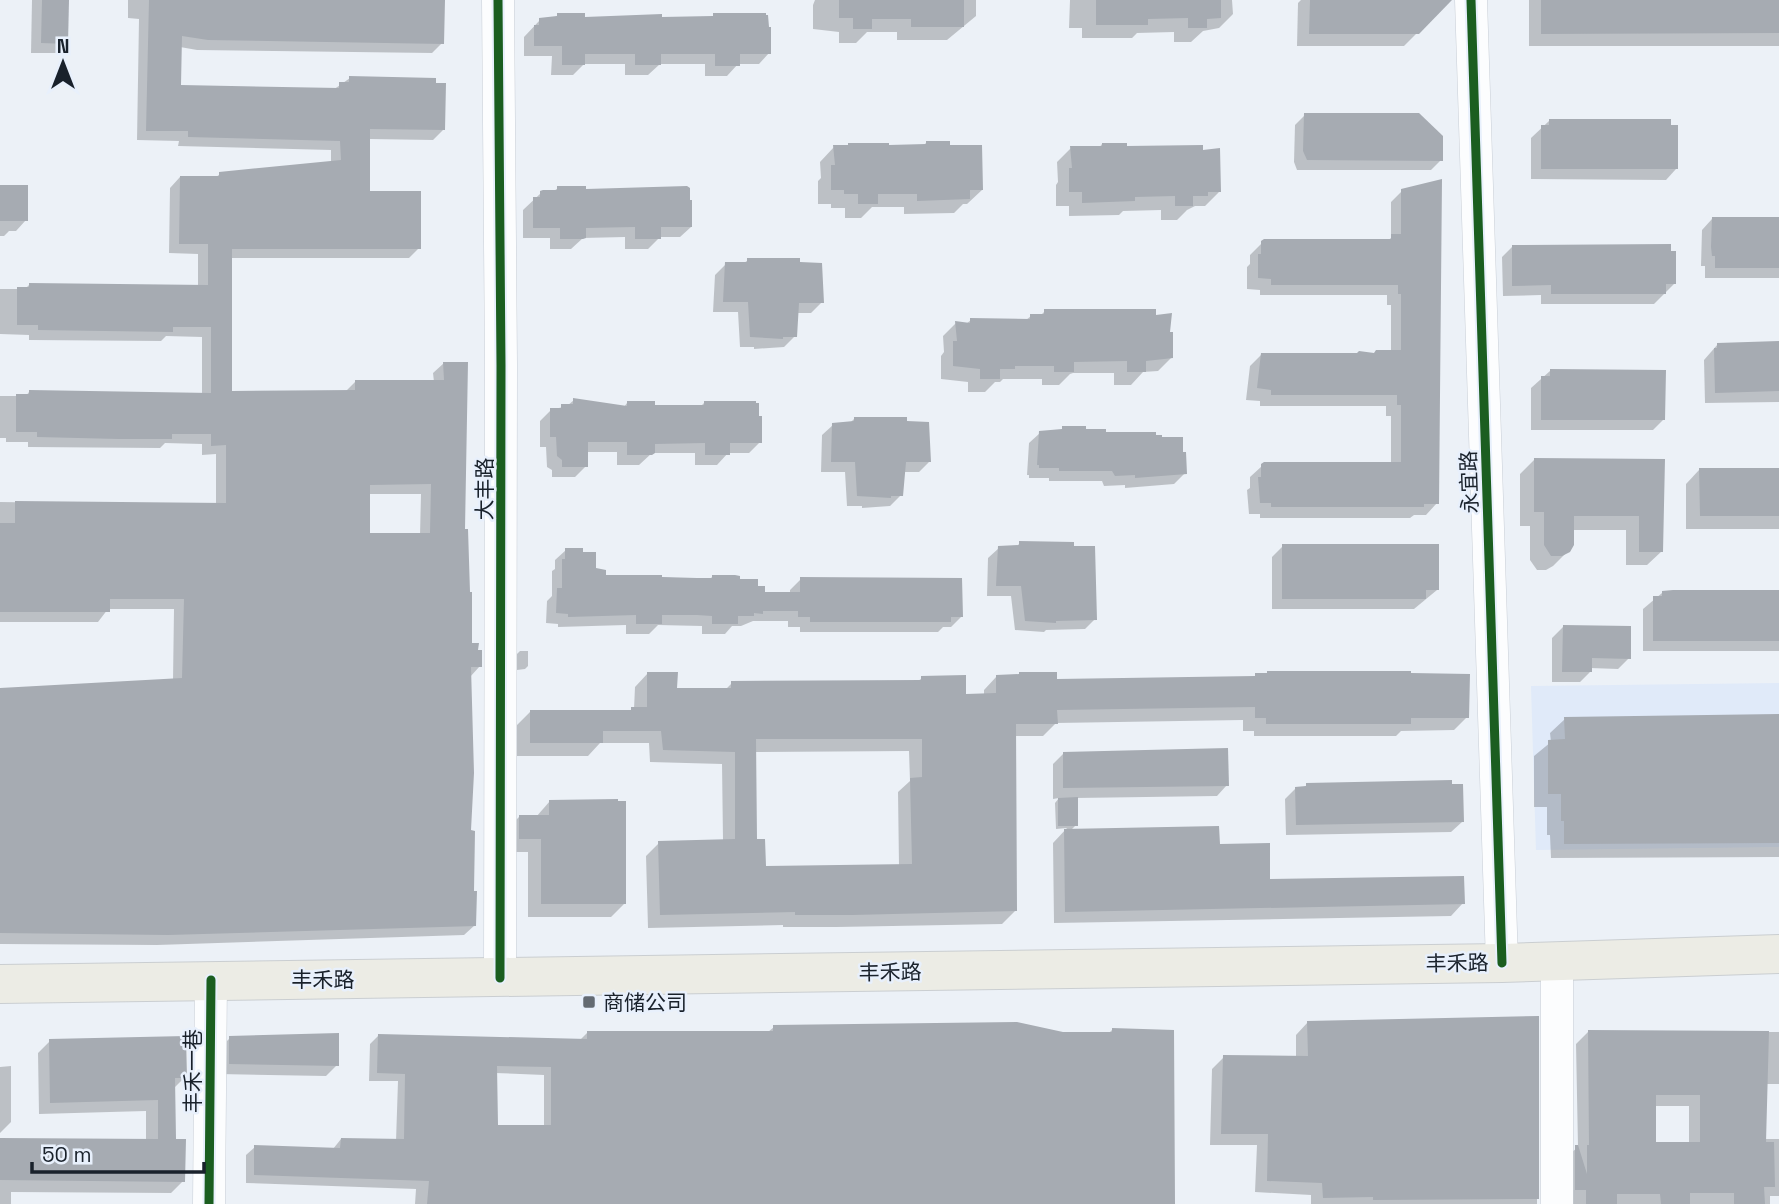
<svg xmlns="http://www.w3.org/2000/svg" width="1779" height="1204" font-family="'Space Grotesk','Noto Sans SC',sans-serif">
  <style>
    .built { fill: #e0eaf9 }
    .shadow { fill: #0003; fill-rule: evenodd }
    .building { fill: #a6abb2; fill-rule: evenodd }
    .lines { fill: none; stroke-linecap: round; stroke-linejoin: round }
    .minor-casing { stroke: #c8ced6; stroke-width: 33 }
    .major-casing { stroke: #caced1; stroke-width: 40 }
    .minor { stroke: #fcfdfe; stroke-width: 32 }
    .major { stroke: #ecece5; stroke-width: 38 }
    .cycleway-casing { stroke: #e8f0fc; stroke-width: 13 }
    .cycleway { stroke: #1b5e20; stroke-width: 9 }
    .poi-dot { fill: #636a72; stroke: #e8f0fc; stroke-width: 2.5 }
    .labels { text-anchor: middle; dominant-baseline: central; stroke-width: 5; stroke-linejoin: round; paint-order: stroke }
    .street-label { font-size: 21px; fill: #19212b; stroke: #e8f0fc }
    .poi-label { font-size: 21px; fill: #19212b; stroke: #e8f0fc; text-anchor: start }
  </style>
  <rect width="100%" height="100%" fill="#ecf1f7"/>
  <path class="built" d="M1779,683V847L1536,850L1531,686Z"/>
  <g class="shadow">
    <path d="M32,0H68L67,43L56,53H31Z"/>
    <path d="M128,0H444L442,43L432,53L197,50L180,47L179,86L333,90L350,78L443,130L433,140L369,139V193L419,248L409,258H231V393L345,392L355,382H434L433,373L444,363L463,531L470,645L480,666L470,677L469,831L475,925L464,935L157,945L0,944V689L173,680L174,609H108L98,622H0V502L216,505V454L202,455V444L165,443L160,448L28,447V442H6V438H0V396H26L29,392L202,394V337L166,336L161,341L29,340V335L0,334V289H25L30,284L198,286V254L169,253L170,188L180,177L215,178L220,174L331,162V150L178,146L179,141L137,140L139,19L128,18ZM369,494H421L420,535H369Z"/>
    <path d="M815,0H976V16L947,40H897V32H867L856,43H839V32L813,29V5Z"/>
    <path d="M1070,0H1232L1233,14L1219,28L1203,31L1191,42H1174V32L1137,33L1132,38H1082V28H1069Z"/>
    <path d="M1301,0H1439V11L1404,46H1297L1298,3Z"/>
    <rect x="1529" y="0" width="250" height="46"/>
    <path d="M558,15L583,18H711L714,15L769,53L759,64H738L727,76H705V64H660L648,75H625V64H584L573,75H551L552,56H524V37L540,20L554,18Z"/>
    <path d="M1305,115L1441,160L1431,170H1297L1294,162L1295,125Z"/>
    <path d="M1549,121L1676,169L1666,180L1531,179V138Z"/>
    <path d="M926,143L948,146L982,190L967,204H963L954,213L904,214V207H872L861,218H845V208H831V204H818V181L821,178L820,162L834,147L923,146Z"/>
    <path d="M1102,144L1125,148L1202,152L1219,192L1205,206H1195L1187,210L1177,220H1161V210L1123,211L1119,215L1069,216V206H1056V185L1058,182L1057,162L1071,148H1099Z"/>
    <path d="M0,187L26,220L16,231H9L4,236H0Z"/>
    <path d="M558,188L584,190L691,227L680,237H660L648,249H625V237L583,238L571,249H550V238H523V210L541,193L554,191Z"/>
    <path d="M1402,191L1437,503L1426,515H1414L1410,518H1260V514H1249L1247,490L1250,488V477L1262,466L1391,464V416H1386V406H1260V401L1246,400L1250,366L1262,354L1374,355L1391,352V305H1387V295H1260V290L1247,289V267L1250,264V255L1262,243L1387,241L1391,238V202Z"/>
    <path d="M1712,219H1779V278H1705V266H1701L1702,230Z"/>
    <path d="M1512,247L1675,283L1654,304H1541V295L1503,296L1502,257Z"/>
    <path d="M748,260L822,302L811,313H797L795,336L784,347L754,349V347H740L738,312H713L715,275L726,264H743Z"/>
    <path d="M1045,311L1154,317L1168,334L1171,358L1158,371L1143,372L1131,385H1114V373H1073L1070,374L1059,385H1042V379H1003L1000,382H995L985,392H968V382L941,379V356L944,352L943,336L956,323L966,324L971,320H1026L1031,316H1040Z"/>
    <path d="M1718,344H1779V402L1705,403L1704,360Z"/>
    <path d="M1550,371L1664,419L1653,430H1531V388Z"/>
    <path d="M574,400L624,407L627,403L653,406H701L704,403L760,442L749,453H728L717,465H695V453H652L639,465H617V452H586V466L575,477H552V470L547,467L546,447H540V421L551,410L567,406Z"/>
    <path d="M854,419L929,462L919,472H903L901,495L890,506L862,508V506H847L845,472H821L822,435L833,425L850,423Z"/>
    <path d="M1063,428L1105,434L1185,473L1174,484L1125,488V485L1104,486L1102,481H1049V478H1029V475H1027L1029,443L1040,433L1060,431Z"/>
    <path d="M1534,460L1663,461L1662,551L1647,565H1626V530H1572L1568,551L1553,566L1546,570H1537L1530,560V526H1520V474Z"/>
    <path d="M1700,469H1779V529H1686V484Z"/>
    <path d="M1020,543L1095,619L1085,629L1046,630L1044,632L1015,630L1011,596H987L988,558L999,548L1016,547Z"/>
    <path d="M1283,546L1437,590L1414,609H1272V557Z"/>
    <path d="M566,550L605,576L710,579L713,576L738,581L757,588L763,594H790V590L801,579L962,616L951,627H943L938,632H800V627H788V621H753L741,626H732L725,634H702V626L658,625L649,634H626V625L558,627V624L546,623L547,601L552,596V571L555,569V560Z"/>
    <path d="M1662,593H1779V651H1643V609Z"/>
    <path d="M1563,627L1629,658L1618,669L1590,668V672L1580,682H1552V638Z"/>
    <path d="M520,651H528V666L525,669L517,670V654Z"/>
    <path d="M648,673L676,690H725L732,683L917,682L922,678L965,696L984,695V690L997,676L1055,681L1253,678L1256,675L1467,717L1454,730L1401,731L1396,736H1254V731H1243V720L1056,723L1043,736H1014L1015,911L1002,924L837,927H783V925L648,928L646,856L659,843L723,841L722,764L650,762L649,743H600L588,756H517V725L530,712H629L634,709L635,687ZM909,751L910,781L898,792L899,866L764,868L755,841L754,752Z"/>
    <path d="M1779,717V857L1551,858L1550,835H1547V807H1534V756L1551,742L1550,733L1565,719Z"/>
    <path d="M1063,754L1227,785L1217,796L1076,798V825L1071,830L1218,846L1269,881L1463,903L1451,916L1054,923L1053,843L1067,828L1056,829L1055,803L1059,798L1053,799V764Z"/>
    <path d="M1307,785L1462,822L1451,832L1286,835L1285,799L1296,788H1303Z"/>
    <path d="M550,801L624,904L611,917H528V852H506V830L519,817H536Z"/>
    <path d="M1537,1018V1204H1311V1195L1255,1192L1257,1145H1210L1212,1069L1224,1057H1296V1035L1308,1022Z"/>
    <path d="M774,1027L1063,1034H1108L1112,1030L1172,1032L912,1204H415L416,1189L246,1183V1155L255,1147L333,1149L341,1139L396,1141L398,1081H369L370,1044L379,1035L580,1040L588,1032H768ZM495,1073L544,1075V1126H497Z"/>
    <path d="M1588,1032H1779V1084H1764V1139H1779V1196H1770V1204H1564V1159L1578,1147L1576,1044ZM1654,1106H1689V1144H1654Z"/>
    <path d="M230,1038L337,1065L326,1076L219,1074V1049Z"/>
    <path d="M50,1041L185,1077L173,1089L174,1140L183,1181L171,1193L11,1192V1204H0V1139L146,1140V1111L39,1114L38,1053Z"/>
    <path d="M11,1066V1122L0,1133V1067Z"/>
  </g>
  <g class="building">
    <path d="M42,0H69L68,44L41,43Z"/>
    <path d="M149,0H445L444,44L208,40L182,36L181,85L339,88V82H349V76L436,78V83H446L445,130L370,129V191H421V249H232V391L355,390V380H444L443,362H468L465,529H468L470,592H472V643H479L478,650H482V667H471L474,773L471,830L475,831L474,891H477L476,926L168,935L0,933V688L182,678L184,599H110V612H0V523H15V501L226,503V445L211,446V434H172V439H119L37,437V432H16V394H29V390L211,393V327H173V332L38,330V325H17V287H29V283L208,285V244H179L180,176H219V172L341,160L340,141L188,137V131H146ZM431,484L430,533H370V485Z"/>
    <path d="M839,0H964V27H911V19H872V29H853V18H839Z"/>
    <path d="M1096,0H1221V18L1207,19V28H1188V18L1148,19V25H1096Z"/>
    <path d="M1310,0H1452L1419,34H1309Z"/>
    <path d="M1541,0H1779V33L1541,34Z"/>
    <path d="M557,13H585V17L662,14V17L713,16V13H766V15H768L769,27H771V54H740V66H715V54H661V65H635V54H585V65H562V46H534V25H539V18L557,16Z"/>
    <path d="M1304,113H1419L1443,136V161L1307,160L1303,151Z"/>
    <path d="M1549,119H1671V125H1678V169H1541V125H1549Z"/>
    <path d="M926,141H950V145H982L983,190H970V199L917,201V194H878V204H858V194H844V190H831V165H835L833,145H848V143H889V145L926,144Z"/>
    <path d="M1102,143H1127V146L1203,145V150L1220,148L1221,192H1208V196H1193V206H1175V196L1135,197V201L1082,203V192H1069V168H1072L1070,146H1102Z"/>
    <path d="M1442,179L1439,504H1424V507H1271V503H1260L1258,477H1261V464L1264,462H1401V405H1397V395H1271V390L1257,388L1261,353H1357L1359,351L1374,353L1376,350H1401V294H1398V285H1271V279L1258,278V254H1261V241L1264,239H1391V234H1401V189Z"/>
    <rect x="0" y="185" width="28" height="36"/>
    <path d="M557,186H586V189L687,186L690,188V200H692V227H661V239H635V227L586,228V238L583,239H560V228H533V197H540V191L543,190H557Z"/>
    <path d="M1712,217H1779V268H1715V256H1712L1711,247Z"/>
    <path d="M1671,244V251H1676V284H1666V294H1551V285L1512,286V245Z"/>
    <path d="M747,258H800V262L822,263L824,303H799L797,337H783V339L750,337L748,302H723L725,262H747Z"/>
    <path d="M1044,309H1156V315L1172,313L1170,332H1173V358L1146,361V372H1127V361L1074,362V372H1054V366H1015V369H1000V379H980V369L953,366V341H957L955,321L970,323V318L1030,319V314H1044Z"/>
    <path d="M1779,341V391L1715,393L1714,348H1717V343Z"/>
    <path d="M1550,369L1666,370L1665,420H1541V376H1550Z"/>
    <path d="M573,398L627,406V401H655V405H704V401H756V403H759V416H762V443H730V455H705V443L655,444V453L652,455H627V442H588V467H562V460L557,456L556,437H550V408H561V404H573Z"/>
    <path d="M854,417H907V421L929,422L931,462H906L903,496H891V498L857,496L855,462H831L832,423L854,421Z"/>
    <path d="M1062,426H1086V429H1106V432H1156V435H1162V437H1183V452H1186L1187,474L1135,478V475L1115,476L1112,471H1059V468H1039V465H1037L1039,431L1062,429Z"/>
    <path d="M1534,458L1665,459L1663,552H1639V516H1574V545L1570,552L1562,556H1551L1544,545V512H1534Z"/>
    <path d="M1699,468H1779V516H1700Z"/>
    <path d="M1019,541L1074,542V546H1095L1097,620L1056,621V623L1025,621L1021,586H996L998,546L1019,545Z"/>
    <path d="M1282,544H1439V590H1426V599H1282Z"/>
    <path d="M565,548H583V552H596V568L606,570V575H662V577L697,578H712V575H735L740,576V579H758V586H765V592H800V577L962,578L963,617H951V622H810V617H798V611H763V614L754,613V616H738V624H712V616L697,615H662V624H636V615L568,617V614L556,613L557,588H562V559H565Z"/>
    <path d="M1673,590H1779V641H1653V596H1662V591Z"/>
    <path d="M1563,625L1631,626V659L1592,658V672H1562Z"/>
    <path d="M1267,671H1411V673L1470,674L1469,718H1411V724H1266V718H1255V707L1057,710L1058,724H1016L1017,911L852,915H795V912L660,915L658,841L735,839V752L663,750L661,731H603V743H530V710H631V707H647V672H678L677,688H731V681L921,680V676L966,675V694L996,693V675L1019,674V672H1057V679L1255,676V673H1267ZM756,739H922V777L910,778L912,864L766,866L765,839H757Z"/>
    <path d="M1779,714V843L1564,844V821H1561V794H1548V740L1565,739L1564,717Z"/>
    <path d="M1228,748L1229,786L1063,788V752Z"/>
    <path d="M1452,780V784H1463L1464,822L1296,825L1295,787L1306,786V783Z"/>
    <path d="M1078,797V826H1058V798Z"/>
    <path d="M618,799V801H626V904H541V839H519V815H549V800Z"/>
    <path d="M1219,826L1220,844L1270,843V879L1464,876L1465,904L1065,912L1064,829Z"/>
    <path d="M1539,1016V1199L1373,1200V1197L1323,1198L1322,1183L1267,1181L1268,1134H1221L1223,1055L1308,1056L1307,1021Z"/>
    <path d="M1017,1022L1063,1032H1112V1028L1174,1030L1175,1204H427L429,1181L254,1175V1145L340,1148L341,1138L404,1139L405,1074L377,1073L378,1034L587,1039V1031H773V1025ZM497,1066L551,1067V1125H498Z"/>
    <path d="M1588,1030L1769,1031L1766,1142H1774L1775,1187H1764L1765,1204H1734V1193H1690V1204H1661L1660,1194H1617V1204H1586V1190H1575V1145H1578L1587,1174V1145H1589ZM1656,1095H1700V1142H1656Z"/>
    <path d="M339,1033V1066L229,1064V1036Z"/>
    <path d="M186,1036L187,1078H175L176,1139H186L185,1182L0,1180V1138L158,1139V1100L50,1103L49,1039Z"/>
  </g>
  <g class="lines">
    <g class="minor-casing">
      <g id="minor">
        <path d="M498,0L501,365L500,978"/>
        <path d="M1471,0L1502,963"/>
        <path d="M209,1204L211,980"/>
        <path d="M1557,1204V961"/>
      </g>
    </g>
    <g class="major-casing">
      <path id="major" d="M0,984L1502,963L1779,954"/>
    </g>
    <use href="#minor" class="minor"/>
    <use href="#major" class="major"/>
    <g class="cycleway-casing">
      <g id="cycleway">
        <path d="M498,0L501,365L500,978"/>
        <path d="M1471,0L1502,963"/>
        <path d="M209,1204L211,980"/>
      </g>
    </g>
    <use href="#cycleway" class="cycleway"/>
  </g>
  <rect class="poi-dot" x="582" y="995" width="14" height="14" rx="3.5"/>
  <g class="labels">
    <g class="street-label">
      <text transform="translate(1469 482) rotate(-92)">永宜路</text>
      <text transform="translate(484 489) rotate(-90)">大丰路</text>
      <text transform="translate(1457 963) rotate(-1)">丰禾路</text>
      <text transform="translate(890 972) rotate(-1)">丰禾路</text>
      <text x="323" y="979">丰禾路</text>
      <text transform="translate(192 1071) rotate(-90)">丰禾一巷</text>
    </g>
    <g class="poi-label">
      <text x="603" y="1002">商储公司</text>
    </g>
  </g>
  <g transform="translate(63 63)" stroke="#e8f0fc" stroke-width="5" paint-order="stroke">
  <path d="M0-5L12 26L0 18L-12 26Z" fill="#19212b"/>
  <text y="-10" font-size="19" font-weight="bold" text-anchor="middle" fill="#19212b">N</text>
  </g>
  <path d="M32 1162v10h172v-10" fill="none" stroke="#19212b" stroke-width="3.5"/>
  <text x="42" y="1162" font-size="21" fill="#19212b" stroke="#e8f0fc" stroke-width="5" paint-order="stroke">50 m</text>
</svg>
